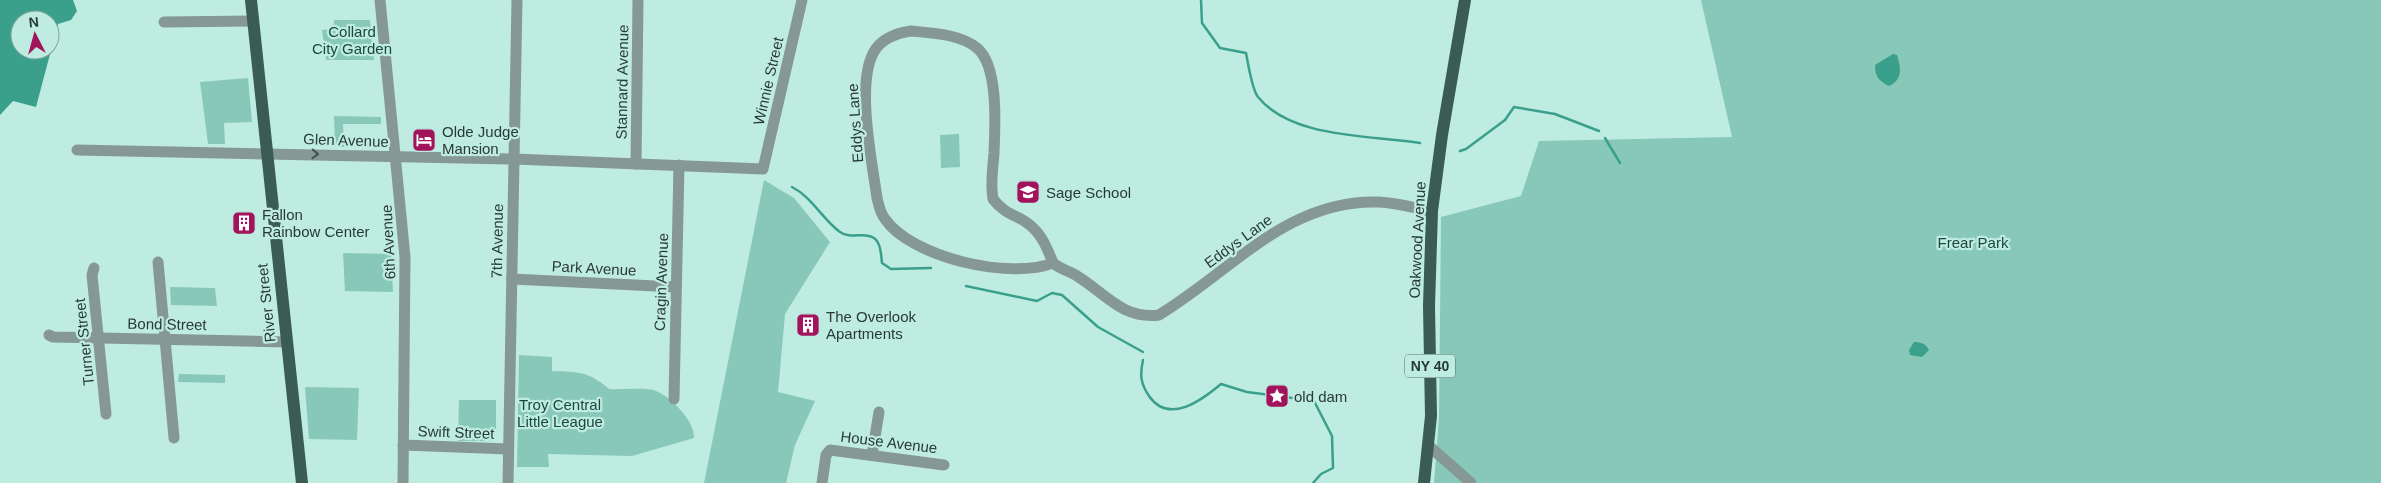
<svg xmlns="http://www.w3.org/2000/svg" width="2381" height="483" font-family="Arial,sans-serif">
  <style>
    .green { fill: #88c8b8 }
    .water { fill: #3aa08c; fill-rule: evenodd }
    .lines { fill: none; stroke-linecap: round; stroke-linejoin: round }
    .stream { stroke: #3aa08c; stroke-width: 2.5 }
    .minor { stroke: #869893; stroke-width: 11 }
    .major { stroke: #3a5c54; stroke-width: 12 }
    .oneway { stroke: #40524d }
    .labels { text-anchor: middle; dominant-baseline: central; stroke-width: 4.5; stroke-linejoin: round; paint-order: stroke }
    .shield { fill: #bfece1; stroke: #556f69; stroke-width: 1 }
    .shield-label { font-size: 14px; font-weight: bold; fill: #283a36 }
    .park-label { font-size: 15px; fill: #1b473e; stroke: #bfece1 }
    .street-label { font-size: 15px; fill: #283a36; stroke: #bfece1 }
    .poi-label { font-size: 15px; fill: #283a36; stroke: #bfece1; text-anchor: start }
  </style>
  <rect width="100%" height="100%" fill="#bfece1"/>
  <g class="green">
    <path d="M1701,0H2381V483H1434L1439,417L1441,217L1521,196L1539,141L1732,137Z"/>
    <path d="M334,20H370L374,60H326L322,30L333,29Z"/>
    <path d="M248,78L252,122L224,123L225,144H208L200,82Z"/>
    <path d="M334,116L381,117V124H343L344,147L335,146Z"/>
    <path d="M959,134L960,167L941,168L940,135Z"/>
    <path d="M764,180L794,198L830,242L785,314L778,392L815,401L795,445L786,483H704Z"/>
    <path d="M343,253L391,254L393,292L345,291Z"/>
    <path d="M170,287L215,288L217,306L171,305Z"/>
    <path d="M519,355L552,357V371C579,372 588,371 609,389C620,390 647,387 656,391C671,397 695,421 694,438L632,456L548,454L549,467H517Z"/>
    <path d="M179,374L225,375V383L178,382Z"/>
    <path d="M305,387L359,388L357,440L309,439Z"/>
    <path d="M459,400H496V432L489,441H458Z"/>
  </g>
  <g class="water">
    <path d="M0,0H73L77,11L71,20L58,24L36,107L13,101L0,115ZM20,20H50V50H20Z"/>
    <path d="M1893,54L1897,55C1901,69 1903,79 1889,86C1879,81 1875,77 1875,65Z"/>
    <path d="M1914,342C1921,342 1926,344 1929,350L1922,357L1910,355L1909,350Z"/>
  </g>
  <g class="lines">
    <g class="stream">
      <path d="M1201,0L1202,23L1220,48L1246,53C1248,63 1252,90 1258,97C1292,139 1371,135 1420,143"/>
      <path d="M1605,138L1620,163"/>
      <path d="M1460,151L1466,149L1505,120L1514,107L1555,114L1599,131"/>
      <path d="M792,187C812,197 823,220 840,232C851,240 864,231 874,238C881,243 881,255 882,263L891,269L931,268"/>
      <path d="M966,286L1037,301L1052,293L1062,295L1098,327L1143,352"/>
      <path d="M1143,360C1140,374 1140,383 1149,396C1169,425 1202,400 1221,384L1247,392L1314,401L1332,436L1333,468L1321,474L1313,483"/>
    </g>
    <g class="minor">
      <path d="M380,0L405,257L403,483"/>
      <path d="M164,22L253,21"/>
      <path d="M911,31C932,33 960,34 977,48C999,66 995,127 994,153C993,168 990,184 993,199C1007,217 1018,214 1031,226C1042,235 1048,250 1053,263C1011,280 912,258 885,219C880,213 879,206 877,198C872,161 855,81 875,50C883,38 897,33 911,31Z"/>
      <path d="M77,150L514,159L763,169L802,0"/>
      <path d="M636,164L638,0"/>
      <path d="M158,262L174,438"/>
      <path d="M1053,263C1060,269 1069,271 1077,276C1105,293 1123,320 1159,315C1232,271 1287,199 1379,202C1397,203 1415,208 1432,211"/>
      <path d="M94,268L92,275L106,414"/>
      <path d="M512,279L676,287"/>
      <path d="M49,335L53,337L286,342"/>
      <path d="M674,399L679,165"/>
      <path d="M403,445L508,449"/>
      <path d="M1429,446L1471,483"/>
      <path d="M872,455L879,412"/>
      <path d="M508,483L517,0"/>
      <path d="M822,483L826,455L830,450L944,465"/>
    </g>
    <g class="major">
      <path d="M251,0L302,483"/>
      <path d="M1424,483L1431,416L1429,306L1432,211L1442,135L1465,0"/>
    </g>
  </g>
  <defs><path id="oneway-chevron" d="M-2-3.5L2.5 0L-2 3.5" fill="none" stroke-width="1.6" stroke-linecap="round" stroke-linejoin="round" transform="scale(1.25)"/></defs>
  <use class="oneway" href="#oneway-chevron" transform="translate(315 154) rotate(2)"/>
  <defs>
    <g id="hotel-square" transform="scale(1.25)"><rect x="-9" y="-9" width="18" height="18" rx="4" fill="#a1135b" stroke="#bfece1"/><path d="M-6-4.5h1.5V1H6V5H4.5V3h-9V5H-6ZM-4 0a1.8 1.8 0 1 1 3.6 0ZM.5 0V-2.5h3Q6-2.5 6 0Z" fill="#fff"/></g>
    <g id="school-square" transform="scale(1.25)"><rect x="-9" y="-9" width="18" height="18" rx="4" fill="#a1135b" stroke="#bfece1"/><path d="M0-5L7-2L0 1L-7-2ZM-4 1L0 2.5L4 1V4Q0 6-4 4Z" fill="#fff"/></g>
    <g id="building-square" transform="scale(1.25)"><rect x="-9" y="-9" width="18" height="18" rx="4" fill="#a1135b" stroke="#bfece1"/><path d="M-4-6H4V6H1V3H-1V6H-4ZM-2.5-4.3h1.7v1.8h-1.7ZM.8-4.3h1.7v1.8H.8ZM-2.5-1h1.7V.8h-1.7ZM.8-1h1.7V.8H.8Z" fill="#fff"/></g>
    <g id="sight-square" transform="scale(1.25)"><rect x="-9" y="-9" width="18" height="18" rx="4" fill="#a1135b" stroke="#bfece1"/><path d="M0-6L1.8-2.2L6-1.7L2.9 1.2L3.7 5.4L0 3.3L-3.7 5.4L-2.9 1.2L-6-1.7L-1.8-2.2Z" fill="#fff"/></g>
  </defs>
  <g fill-rule="evenodd">
    <use href="#hotel-square" x="424" y="140"/>
    <use href="#school-square" x="1028" y="192"/>
    <use href="#building-square" x="244" y="223"/>
    <use href="#building-square" x="808" y="325"/>
    <use href="#sight-square" x="1277" y="396"/>
  </g>
  <g class="labels">
    <rect class="shield" x="1405" y="354.5" width="50" height="23" rx="4"/>
    <g class="shield-label">
      <text x="1430" y="366">NY 40</text>
    </g>
    <g class="park-label">
      <text x="352" y="31">Collard<tspan x="352" dy="17">City Garden</tspan></text>
      <text x="1973" y="242">Frear Park</text>
      <text x="560" y="404">Troy Central<tspan x="560" dy="17">Little League</tspan></text>
    </g>
    <g class="street-label">
      <text transform="translate(768 81) rotate(-77)">Winnie Street</text>
      <text transform="translate(622 82) rotate(-89)">Stannard Avenue</text>
      <text transform="translate(855 123) rotate(-94)">Eddys Lane</text>
      <text transform="translate(346 140) rotate(2)">Glen Avenue</text>
      <text transform="translate(1417 240) rotate(-87)">Oakwood Avenue</text>
      <text transform="translate(497 241) rotate(-89)">7th Avenue</text>
      <text transform="translate(1238 241) rotate(-36)">Eddys Lane</text>
      <text transform="translate(388 242) rotate(-93)">6th Avenue</text>
      <text transform="translate(594 268) rotate(3)">Park Avenue</text>
      <text transform="translate(661 282) rotate(-88)">Cragin Avenue</text>
      <text transform="translate(266 303) rotate(-96)">River Street</text>
      <text transform="translate(167 324) rotate(1)">Bond Street</text>
      <text transform="translate(84 342) rotate(-96)">Turner Street</text>
      <text transform="translate(456 432) rotate(2)">Swift Street</text>
      <text transform="translate(889 442) rotate(7)">House Avenue</text>
    </g>
    <g class="poi-label">
      <text x="442" y="131">Olde Judge<tspan x="442" dy="17">Mansion</tspan></text>
      <text x="1046" y="192">Sage School</text>
      <text x="262" y="214">Fallon<tspan x="262" dy="17">Rainbow Center</tspan></text>
      <text x="826" y="316">The Overlook<tspan x="826" dy="17">Apartments</tspan></text>
      <text x="1294" y="396">old dam</text>
    </g>
  </g>
  <g transform="translate(35 35) rotate(354)"><circle r="24" fill="#bfece1" stroke="#83a59d"/>
  <path d="M0-4L9 19L0 12L-9 19Z" fill="#a1135b"/>
  <text y="-8" font-size="14" font-weight="bold" text-anchor="middle" fill="#283a36">N</text>
  </g>
</svg>
